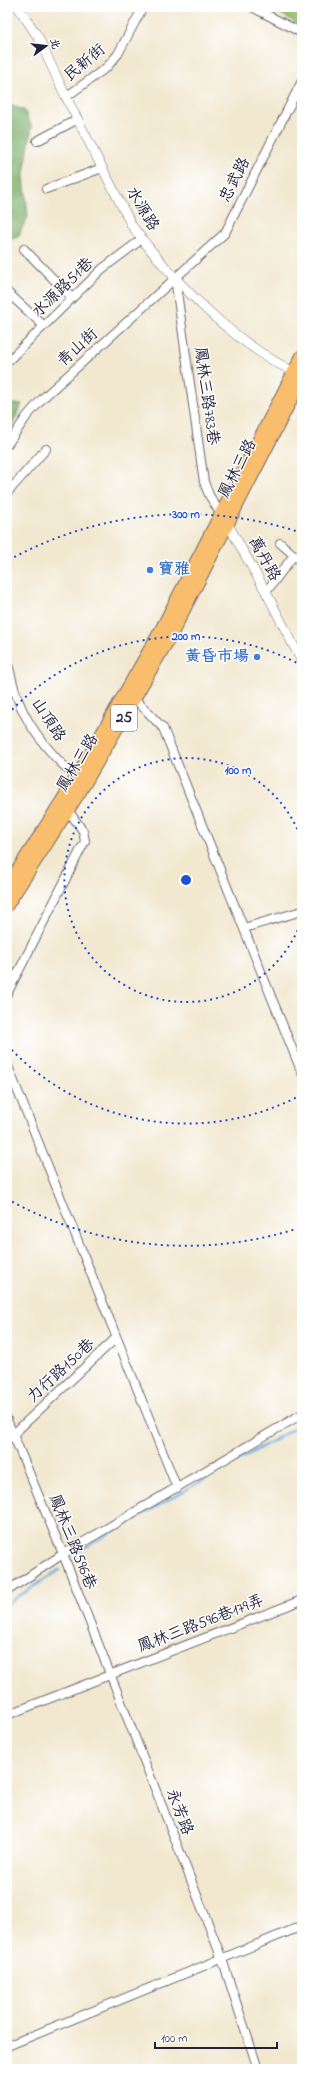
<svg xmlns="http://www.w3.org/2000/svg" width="309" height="2076" font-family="'Indie Flower','LXGW WenKai TC',sans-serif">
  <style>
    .green { fill: #98c876; stroke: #5d7558 }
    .forest { fill: #7aac67; stroke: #4e6751 }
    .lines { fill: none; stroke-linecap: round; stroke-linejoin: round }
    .stream { stroke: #6cafe1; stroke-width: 2.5 }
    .minor-casing { stroke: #6b676f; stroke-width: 10 }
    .tertiary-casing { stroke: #6b676f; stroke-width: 10 }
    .primary-casing { stroke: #6b676f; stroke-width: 14 }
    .minor { stroke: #fff; stroke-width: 8 }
    .tertiary { stroke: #fff; stroke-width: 9 }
    .primary { stroke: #f9be6d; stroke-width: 12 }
    .ring { fill: none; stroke: #1d4ed8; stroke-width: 2; stroke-dasharray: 2 4 }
    .shop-dot { fill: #3f7fe0; stroke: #fff; stroke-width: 1.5 }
    .labels { text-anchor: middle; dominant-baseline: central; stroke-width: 3; stroke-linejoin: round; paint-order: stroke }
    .shield { fill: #fff; stroke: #646476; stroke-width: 1 }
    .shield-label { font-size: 15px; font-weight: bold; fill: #22223b }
    .street-label { font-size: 16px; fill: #22223b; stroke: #fff }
    .shop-label { font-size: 16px; font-weight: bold; fill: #366cbe; stroke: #fff; text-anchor: start }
    .centre { fill: #1d4ed8; stroke: #fff; stroke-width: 2 }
    .ring-label { font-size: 12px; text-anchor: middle; font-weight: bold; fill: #1d4ed8; stroke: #fff; stroke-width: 3; stroke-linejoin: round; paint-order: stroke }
  </style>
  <rect width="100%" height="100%" fill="#fff"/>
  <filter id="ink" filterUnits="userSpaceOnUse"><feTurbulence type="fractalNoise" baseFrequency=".025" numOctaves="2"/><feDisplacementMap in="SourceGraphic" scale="8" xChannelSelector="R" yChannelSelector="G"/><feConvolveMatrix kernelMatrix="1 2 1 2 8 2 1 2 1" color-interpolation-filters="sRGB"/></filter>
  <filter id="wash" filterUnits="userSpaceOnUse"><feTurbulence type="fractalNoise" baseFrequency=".012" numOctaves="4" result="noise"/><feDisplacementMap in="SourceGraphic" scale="16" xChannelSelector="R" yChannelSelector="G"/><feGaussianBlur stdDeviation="0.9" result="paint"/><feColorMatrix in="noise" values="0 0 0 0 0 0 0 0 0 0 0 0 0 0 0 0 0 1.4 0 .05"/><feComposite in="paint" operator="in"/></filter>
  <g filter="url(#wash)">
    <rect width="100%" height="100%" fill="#f2e8d0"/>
    <path class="green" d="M269,7H302V26Z"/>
    <g class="forest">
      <path d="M7,104L24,110L32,127L24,174L28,216L18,237L7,241Z"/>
      <path d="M7,404H22L10,429L7,427Z"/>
    </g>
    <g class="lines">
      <g class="stream">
        <path d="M75,1553L302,1424"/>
        <path d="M7,1604L59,1570"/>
      </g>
    </g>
  </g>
  <g filter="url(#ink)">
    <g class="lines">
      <g class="minor-casing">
        <g id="minor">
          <path d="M252,7L302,33"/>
          <path d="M66,97L107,67L118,54L143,7"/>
          <path d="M37,141L78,119"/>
          <path d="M46,189L102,168"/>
          <path d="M24,249L72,298"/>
          <path d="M175,278L204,482L209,495L220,513"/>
          <path d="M7,292L43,325"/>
          <path d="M7,362L102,269L142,239"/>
          <path d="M7,445L27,416L43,398L225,233L302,81"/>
          <path d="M8,492L46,449"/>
          <path d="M280,543L302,562"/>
          <path d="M266,592L294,555"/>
          <path d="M7,660C11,674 13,689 19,702C29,729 57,763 80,779"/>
          <path d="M7,692L14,688"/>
          <path d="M135,699L163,728L302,1073"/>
          <path d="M244,928L302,911"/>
          <path d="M7,994L85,841L83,831L68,810"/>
          <path d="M7,1064L177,1488"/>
          <path d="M7,1420L63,1554L222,1959L258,2069"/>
          <path d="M7,1440L116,1338"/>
          <path d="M7,1591L63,1554L302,1414"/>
          <path d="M7,1715L302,1600"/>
          <path d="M7,2046L302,1926"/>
        </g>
      </g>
      <g class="tertiary-casing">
        <g id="tertiary">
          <path d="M18,7L38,37L66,97L132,226C173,281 236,346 299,374"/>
          <path d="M225,519L266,592L302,662"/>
        </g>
      </g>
      <g class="primary-casing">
        <g id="primary">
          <path d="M7,887L77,777L161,630L302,356"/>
          <path d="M7,905L81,790L171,635L302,378"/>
        </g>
      </g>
      <use href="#minor" class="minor"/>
      <use href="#tertiary" class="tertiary"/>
      <use href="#primary" class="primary"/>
    </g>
  </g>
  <g class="ring">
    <path d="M302 919A122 122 0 1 1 302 841"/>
    <path d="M301 1095A244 244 0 0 1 8 1046M8 714A244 244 0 0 1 301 665"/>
    <path d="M299 1228A366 366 0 0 1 9 1200M9 560A366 366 0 0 1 299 532"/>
  </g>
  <g class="shop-dot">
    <circle cx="150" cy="570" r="4"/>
    <circle cx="257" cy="657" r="4"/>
  </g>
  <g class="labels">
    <rect class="shield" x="111" y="705" width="26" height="26" rx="3"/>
    <g class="shield-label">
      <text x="124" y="718">25</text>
    </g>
    <g class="street-label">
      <text transform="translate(85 63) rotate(-40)">民新街</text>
      <text transform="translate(235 180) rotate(-63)">忠武路</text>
      <text transform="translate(142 209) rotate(59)">水源路</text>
      <text transform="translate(63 288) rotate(-44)">水源路51巷</text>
      <text transform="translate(78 348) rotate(-42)">青山街</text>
      <text transform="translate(206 396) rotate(82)">鳳林三路783巷</text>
      <text transform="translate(238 469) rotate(-63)">鳳林三路</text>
      <text transform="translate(264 559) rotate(61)">萬丹路</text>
      <text transform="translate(48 720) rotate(57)">山頂路</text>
      <text transform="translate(78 763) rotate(-59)">鳳林三路</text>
      <text transform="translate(61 1371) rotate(-43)">力行路150巷</text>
      <text transform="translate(72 1542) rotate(68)">鳳林三路596巷</text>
      <text transform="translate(201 1624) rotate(-21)">鳳林三路596巷179弄</text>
      <text transform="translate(179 1812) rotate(69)">永芳路</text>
    </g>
    <g class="shop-label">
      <text x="158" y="570">寶雅</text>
      <text x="249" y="657" text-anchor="end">黃昏市場</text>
    </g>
  </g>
  <circle cx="186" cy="880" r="6" class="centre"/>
  <g class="ring-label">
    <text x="186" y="518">300 m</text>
    <text x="186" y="640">200 m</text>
    <text x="238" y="774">100 m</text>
  </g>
  <rect width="309" height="2076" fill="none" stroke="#fff" stroke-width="24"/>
  <g transform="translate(46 46) rotate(75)" stroke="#ffffff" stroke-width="3" paint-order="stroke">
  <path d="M0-3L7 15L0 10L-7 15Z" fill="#22223b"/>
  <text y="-6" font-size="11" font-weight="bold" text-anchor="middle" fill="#22223b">北</text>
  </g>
  <path d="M155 2042v6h122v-6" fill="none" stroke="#22223b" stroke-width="2"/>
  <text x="161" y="2042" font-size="12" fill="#22223b" stroke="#ffffff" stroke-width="3" paint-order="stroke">100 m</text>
</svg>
